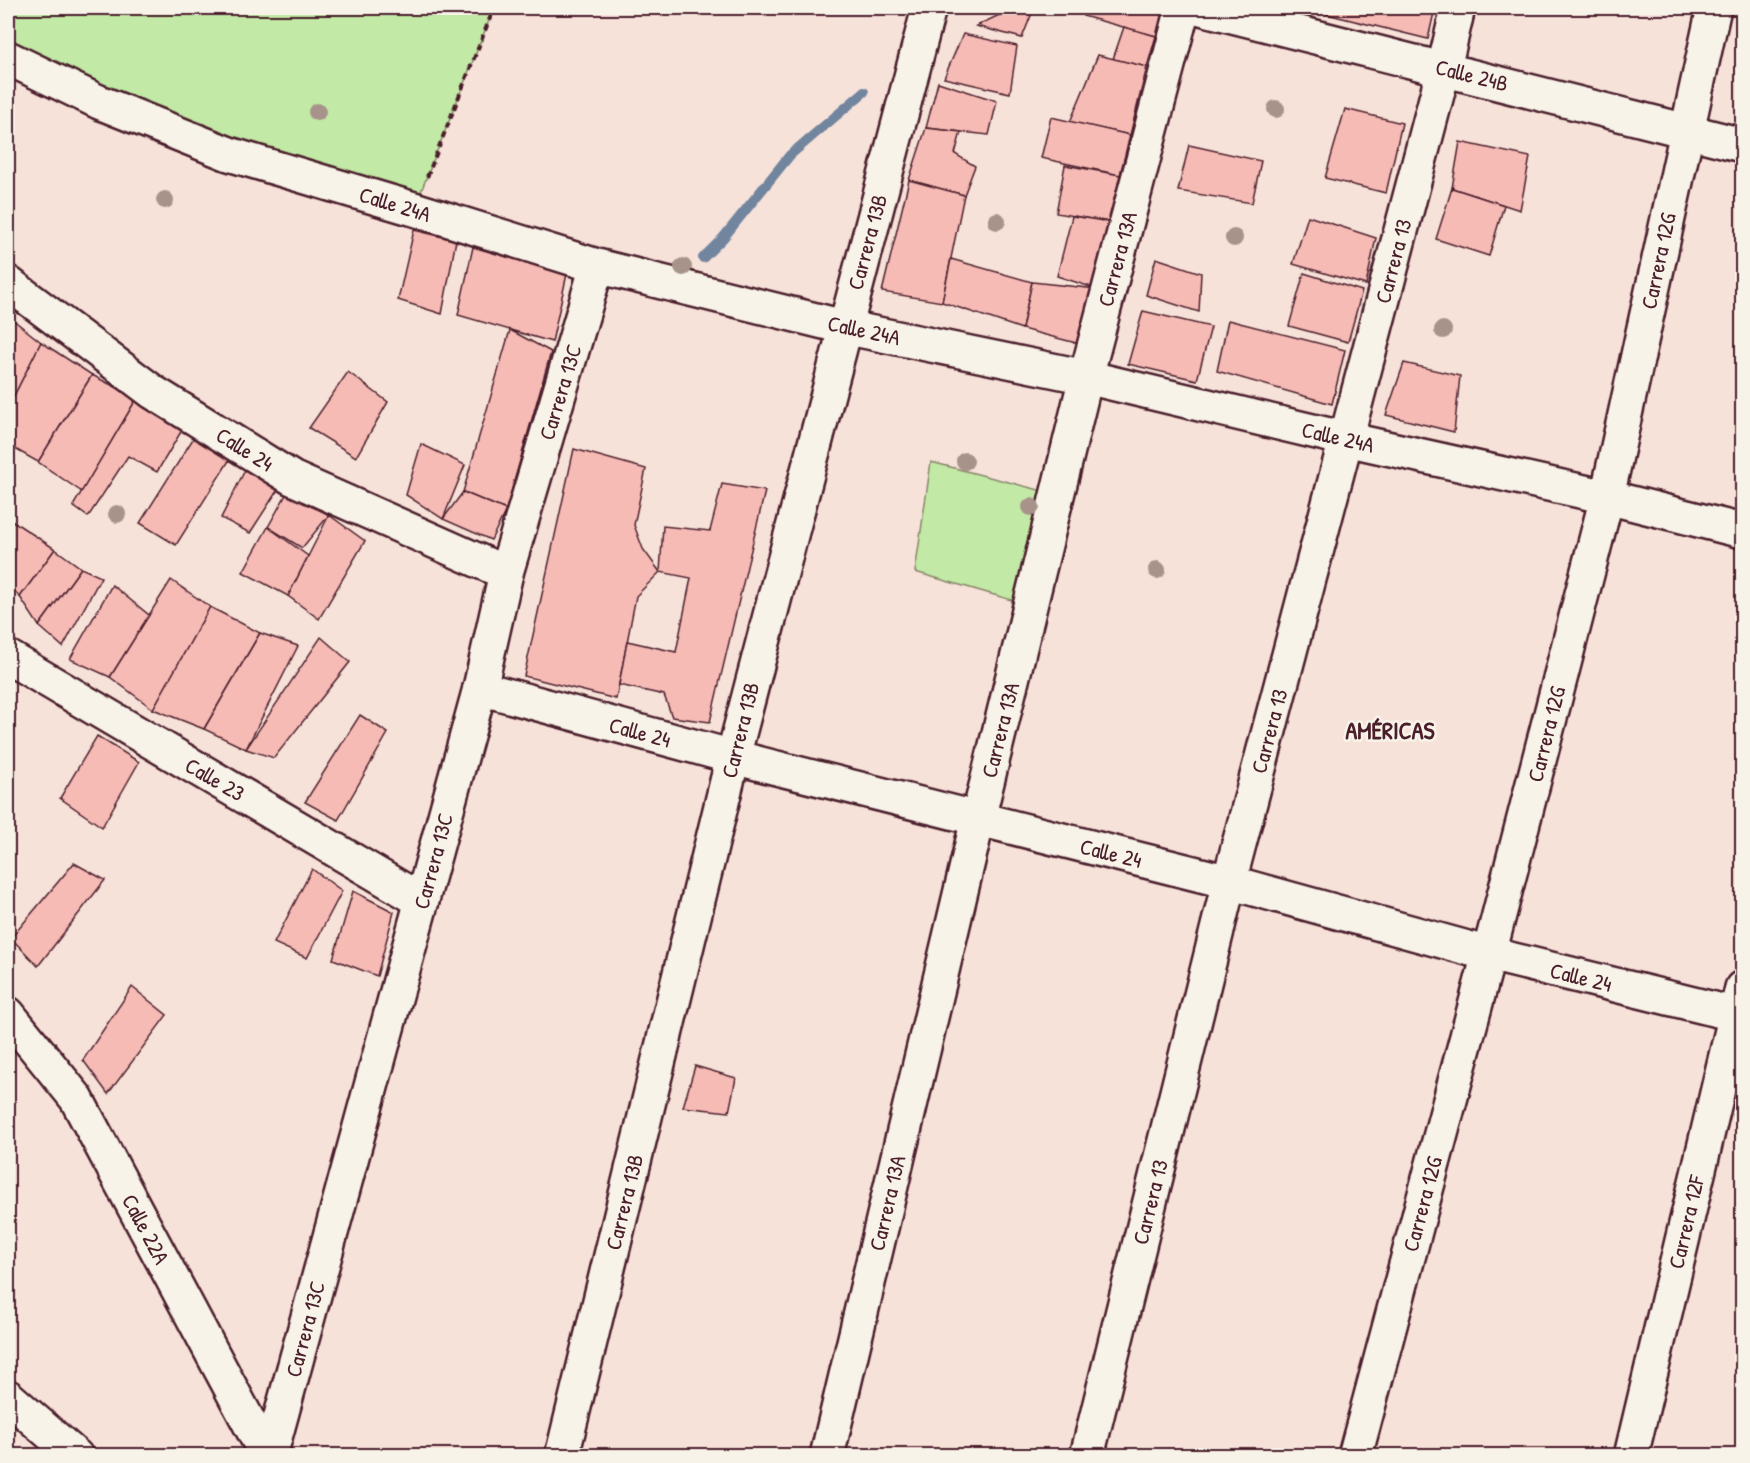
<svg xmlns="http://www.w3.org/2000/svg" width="1750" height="1463" font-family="'Patrick Hand',sans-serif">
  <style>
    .green { fill: #c2e9a5; stroke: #868468; stroke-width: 1.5 }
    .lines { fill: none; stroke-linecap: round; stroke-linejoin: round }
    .stream { stroke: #72859f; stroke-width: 10 }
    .building { fill: #f7bbb6; stroke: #4a1f2b; stroke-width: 1.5 }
    .street-casing { stroke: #4a1f2b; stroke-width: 38 }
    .secondary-casing { stroke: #4a1f2b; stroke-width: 38 }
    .path { stroke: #4a1f2b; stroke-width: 4; stroke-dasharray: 6 4.5; stroke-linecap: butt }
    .street { stroke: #f7f3e8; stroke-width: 33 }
    .secondary { stroke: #f7f3e8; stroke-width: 33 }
    .tree { fill: #a8938a }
    .labels { text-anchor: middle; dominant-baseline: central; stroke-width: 5; stroke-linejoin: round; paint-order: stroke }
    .street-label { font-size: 22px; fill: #4a1f2b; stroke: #f7f3e8 }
    .neighbourhood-label { font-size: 24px; font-weight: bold; fill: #4a1f2b; stroke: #f7f3e8 }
  </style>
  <rect width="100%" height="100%" fill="#f7e2d9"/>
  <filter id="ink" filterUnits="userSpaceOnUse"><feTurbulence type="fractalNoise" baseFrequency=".0167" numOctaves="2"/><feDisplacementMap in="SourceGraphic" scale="12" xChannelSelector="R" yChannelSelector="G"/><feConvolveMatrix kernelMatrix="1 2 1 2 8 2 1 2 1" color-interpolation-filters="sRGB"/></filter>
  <g filter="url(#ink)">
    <g class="green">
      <path d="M8,8H494L414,209L8,57Z"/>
      <path d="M931,462L1047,492L1015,601L915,572Z"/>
    </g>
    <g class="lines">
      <path class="stream" d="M703,258L723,238L790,155L864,92"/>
    </g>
    <g class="building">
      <path d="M1014,8H1034L1022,38L976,26Z"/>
      <path d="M1086,8H1163L1156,36L1083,16Z"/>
      <path d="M1302,8H1435L1428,39Z"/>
      <path d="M1124,27L1156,36L1147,67L1113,59Z"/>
      <path d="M963,34L1017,46L1010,93L944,78Z"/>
      <path d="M1098,55L1147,67L1130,135L1070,122Z"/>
      <path d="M938,82L997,101L989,135L926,128Z"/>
      <path d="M1345,109L1402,123L1386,193L1325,178Z"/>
      <path d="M1051,117L1130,135L1120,175L1041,158Z"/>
      <path d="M926,128L961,132L955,154L975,166L964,195L909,180Z"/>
      <path d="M1460,142L1530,157L1520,210L1452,188Z"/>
      <path d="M1189,145L1261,161L1252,203L1178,191Z"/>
      <path d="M1065,165L1120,175L1110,222L1056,213Z"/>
      <path d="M909,180L964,195L942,302L882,292Z"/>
      <path d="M1452,188L1504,205L1489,256L1436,239Z"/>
      <path d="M1072,216L1110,222L1097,289L1057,276Z"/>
      <path d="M1308,216L1376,238L1366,285L1293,264Z"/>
      <path d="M414,230L456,240L442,314L398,300Z"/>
      <path d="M473,247L567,274L552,342L458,315Z"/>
      <path d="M1156,258L1201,273L1199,312L1146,295Z"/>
      <path d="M951,259L1032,282L1022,329L942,302Z"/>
      <path d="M1304,273L1362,291L1348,342L1289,326Z"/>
      <path d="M1032,282L1097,289L1084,345L1022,329Z"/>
      <path d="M1143,311L1211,327L1197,380L1128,364Z"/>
      <path d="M12,319L41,342L8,408V325Z"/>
      <path d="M1228,320L1345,350L1332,404L1217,371Z"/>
      <path d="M510,330L551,352L506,510L463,492Z"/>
      <path d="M41,342L92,375L38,462L8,445V408Z"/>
      <path d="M1404,363L1460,376L1454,432L1386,415Z"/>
      <path d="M348,372L388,402L356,457L309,428Z"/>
      <path d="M92,375L137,398L82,492L38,462Z"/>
      <path d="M137,398L185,425L157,472L128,456L88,517L73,506Z"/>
      <path d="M196,434L232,456L176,545L140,523Z"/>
      <path d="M421,444L465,465L443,519L406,495Z"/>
      <path d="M574,449L646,469L634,525L643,549L660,572L636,596L616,699L524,676Z"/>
      <path d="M246,468L279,488L250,533L221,518Z"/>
      <path d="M722,484L765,491L710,722L672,717L664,695L619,685L627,641L676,652L691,578L660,572L663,526L710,531Z"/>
      <path d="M288,491L329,515L302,548L268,527Z"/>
      <path d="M463,492L506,510L491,540L443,519Z"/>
      <path d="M329,515L365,541L319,619L288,596Z"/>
      <path d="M8,518L55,549L20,597L8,586Z"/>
      <path d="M268,527L308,556L288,596L243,572Z"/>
      <path d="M55,549L81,568L39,626L20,597Z"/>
      <path d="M81,568L101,577L63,647L39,626Z"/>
      <path d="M171,580L210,607L153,709L110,677Z"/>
      <path d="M112,585L149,615L110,677L70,659Z"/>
      <path d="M210,607L260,633L204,729L153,709Z"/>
      <path d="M260,633L298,646L246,749L204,729Z"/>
      <path d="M321,637L350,662L274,758L246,749Z"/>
      <path d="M360,715L388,733L338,820L305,802Z"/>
      <path d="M97,736L139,762L102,827L60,798Z"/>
      <path d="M74,863L105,880L38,966L11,938Z"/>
      <path d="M312,869L342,891L307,958L274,943Z"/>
      <path d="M353,891L394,912L377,976L333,959Z"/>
      <path d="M132,987L167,1015L108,1094L83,1060Z"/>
      <path d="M695,1066L736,1078L729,1112L683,1107Z"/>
    </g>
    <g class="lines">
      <g class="street-casing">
        <g id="street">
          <path d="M1201,8L1742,145"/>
          <path d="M8,58L99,102L229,154L414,209L597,266L844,327L1086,377L1346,439L1607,497L1742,531"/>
          <path d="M8,283L153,392L292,478L506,573"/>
          <path d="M8,657L422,901"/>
          <path d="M480,688L733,757L1229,882L1489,954L1742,1016"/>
          <path d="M8,1014L76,1098L267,1456"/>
          <path d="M270,1456L480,688L506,573L597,266"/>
          <path d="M562,1456L733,757L929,8"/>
          <path d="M827,1456L978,819L1086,377L1183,8"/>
          <path d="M1087,1456L1229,882L1444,68L1458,8"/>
          <path d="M1355,1456L1489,954L1607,497L1714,8"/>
          <path d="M1631,1456L1742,988"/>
        </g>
      </g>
      <g class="secondary-casing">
        <path id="secondary" d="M8,1397L76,1456"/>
      </g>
      <path class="path" d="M427,177L494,8"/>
      <use href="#street" class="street"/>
      <use href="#secondary" class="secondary"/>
    </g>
    <g class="tree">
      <circle cx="1276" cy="109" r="9"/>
      <circle cx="317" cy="112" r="9"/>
      <circle cx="165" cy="200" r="9"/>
      <circle cx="997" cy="221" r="9"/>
      <circle cx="1234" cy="238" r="9"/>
      <circle cx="683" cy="267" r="9"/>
      <circle cx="1443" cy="330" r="9"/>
      <circle cx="965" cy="461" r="9"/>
      <circle cx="1031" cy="507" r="9"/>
      <circle cx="117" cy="514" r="9"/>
      <circle cx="1157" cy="570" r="9"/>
    </g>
  </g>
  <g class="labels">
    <g class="street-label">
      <text transform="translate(1472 75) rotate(14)">Calle 24B</text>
      <text transform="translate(395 204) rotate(17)">Calle 24A</text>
      <text transform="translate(867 242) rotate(-75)">Carrera 13B</text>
      <text transform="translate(1117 259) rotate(-75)">Carrera 13A</text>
      <text transform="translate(1393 261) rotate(-75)">Carrera 13</text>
      <text transform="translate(1658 261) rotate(-78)">Carrera 12G</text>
      <text transform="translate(864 330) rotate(12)">Calle 24A</text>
      <text transform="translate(560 392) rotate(-73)">Carrera 13C</text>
      <text transform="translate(1338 437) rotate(13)">Calle 24A</text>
      <text transform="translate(245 449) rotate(32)">Calle 24</text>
      <text transform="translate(740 730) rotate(-76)">Carrera 13B</text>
      <text transform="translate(1000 730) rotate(-76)">Carrera 13A</text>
      <text transform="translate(1269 731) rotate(-75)">Carrera 13</text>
      <text transform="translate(640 732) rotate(15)">Calle 24</text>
      <text transform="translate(1546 734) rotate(-76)">Carrera 12G</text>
      <text transform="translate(215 779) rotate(30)">Calle 23</text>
      <text transform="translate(1111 853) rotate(14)">Calle 24</text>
      <text transform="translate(433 861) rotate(-75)">Carrera 13C</text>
      <text transform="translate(1581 977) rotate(14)">Calle 24</text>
      <text transform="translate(624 1202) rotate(-76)">Carrera 13B</text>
      <text transform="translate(1150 1202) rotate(-76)">Carrera 13</text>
      <text transform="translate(887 1203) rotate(-77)">Carrera 13A</text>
      <text transform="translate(1422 1204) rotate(-75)">Carrera 12G</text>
      <text transform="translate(1686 1222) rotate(-77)">Carrera 12F</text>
      <text transform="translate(146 1229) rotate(62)">Calle 22A</text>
      <text transform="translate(305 1329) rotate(-75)">Carrera 13C</text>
    </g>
    <g class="neighbourhood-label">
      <text x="1390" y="730">AMÉRICAS</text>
    </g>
  </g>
  <rect width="1750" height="1463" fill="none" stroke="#f7f3e8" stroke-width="30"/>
  <rect x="15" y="15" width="1720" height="1433" fill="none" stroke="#4a1f2b" stroke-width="2" filter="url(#ink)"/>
</svg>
